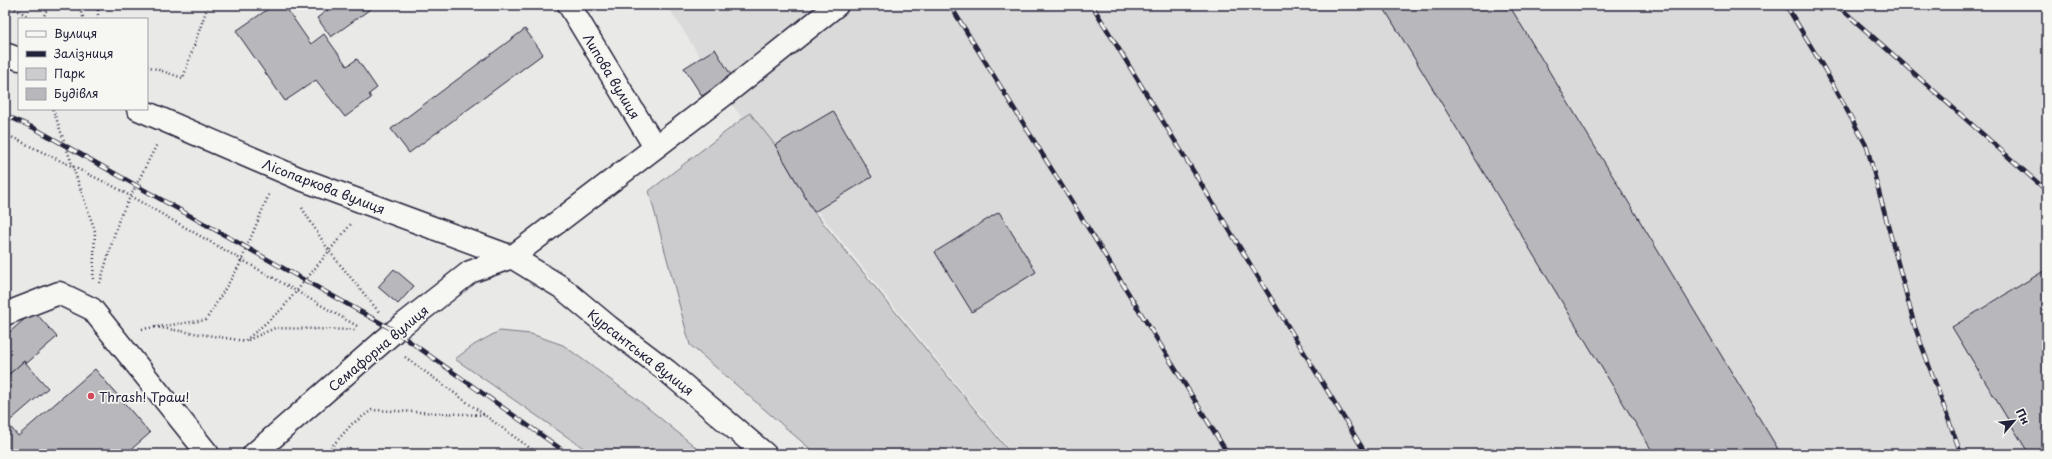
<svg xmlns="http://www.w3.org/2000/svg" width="2052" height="459" font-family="'Playpen Sans',sans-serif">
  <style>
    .built { fill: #dadada }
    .green { fill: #ccccce; stroke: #777784 }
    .building { fill: #b8b8bc; stroke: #22223b }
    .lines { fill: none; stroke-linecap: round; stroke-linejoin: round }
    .minor-casing { stroke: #22223b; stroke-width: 25 }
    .path { stroke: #22223b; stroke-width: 2.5; stroke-dasharray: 1 3; stroke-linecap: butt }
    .minor { stroke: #f6f6f2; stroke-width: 22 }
    .rail-casing { stroke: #22223b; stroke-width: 4.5 }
    .rail { stroke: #f6f6f2; stroke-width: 3; stroke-dasharray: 9; stroke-linecap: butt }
    .poi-dot { fill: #d1495b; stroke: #f6f6f2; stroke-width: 1.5 }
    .labels { text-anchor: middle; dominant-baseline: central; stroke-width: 3.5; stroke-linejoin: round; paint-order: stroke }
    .street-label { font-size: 13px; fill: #22223b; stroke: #f6f6f2 }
    .poi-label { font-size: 13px; fill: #22223b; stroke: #f6f6f2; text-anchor: start }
  </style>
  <rect width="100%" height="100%" fill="#e9e9e7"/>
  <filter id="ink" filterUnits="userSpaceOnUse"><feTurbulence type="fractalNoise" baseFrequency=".025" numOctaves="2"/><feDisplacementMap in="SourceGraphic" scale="8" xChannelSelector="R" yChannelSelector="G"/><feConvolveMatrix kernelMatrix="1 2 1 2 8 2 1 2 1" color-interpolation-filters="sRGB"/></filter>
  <g filter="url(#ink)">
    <path class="built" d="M667,5H2047V454H1013L724,95Z"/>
    <g class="green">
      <path d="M750,113L775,145L814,212L1011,454H816L690,345L649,191Z"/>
      <path d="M499,331L531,334L563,345L638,400L704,454H592L455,359L474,345Z"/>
    </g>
    <g class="building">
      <path d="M274,5H284L311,44L324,34L347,66L357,59L377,88L369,94L371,98L345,117L316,80L285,101L236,31Z"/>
      <path d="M334,5H376L331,37L317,18Z"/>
      <path d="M1382,5H1509L1778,449L1769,454H1654Z"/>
      <path d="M525,29L543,54L409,153L391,129Z"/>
      <path d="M715,49L732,77L702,96L684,68Z"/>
      <path d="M833,111L872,177L814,212L775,145Z"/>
      <path d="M999,212L1036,272L972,312L935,252Z"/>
      <path d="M394,269L414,286L398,304L378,287Z"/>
      <path d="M2047,269V454H2029L1952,327Z"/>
      <path d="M34,311L57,337L27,363L24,361L5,378V336Z"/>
      <path d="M24,361L48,388L5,425V378Z"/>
      <path d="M95,369L150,433L126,454H5V425L7,423L18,436Z"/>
    </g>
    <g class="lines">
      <g class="minor-casing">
        <g id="minor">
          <path d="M569,5L655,147"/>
          <path d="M5,54L19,59"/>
          <path d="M138,109L298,178L512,257L561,287L609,327L667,371L765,454"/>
          <path d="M5,314L59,293L92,309L208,454"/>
          <path d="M254,454L395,331L470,272L512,257L724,95L837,5"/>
        </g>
      </g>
      <g class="path">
        <path d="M8,5L33,19"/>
        <path d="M78,5L84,19"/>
        <path d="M43,19L48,5"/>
        <path d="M98,19V5"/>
        <path d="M147,66L183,78L208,5"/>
        <path d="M53,109L95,231L93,280"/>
        <path d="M5,134L111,185L359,327"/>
        <path d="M302,208L329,251L379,312"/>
        <path d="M100,283L119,219L157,144"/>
        <path d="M155,327L245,341L282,309L351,224"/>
        <path d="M142,329L206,320L239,266L269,194"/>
        <path d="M248,340L275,328L357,330"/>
        <path d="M405,357L538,454"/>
        <path d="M325,454L352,424L372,410L484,415"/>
      </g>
      <use href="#minor" class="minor"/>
      <g class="rail-casing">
        <g id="rail">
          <path d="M950,5L1228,454"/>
          <path d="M1092,5L1366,454"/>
          <path d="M1786,5L1825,70L1867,147L1915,327L1961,454"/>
          <path d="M1837,5L2047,191"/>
          <path d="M5,115L34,128L395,331L568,454"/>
        </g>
      </g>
      <use href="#rail" class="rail"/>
    </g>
  </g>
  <circle class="poi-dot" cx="91" cy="396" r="4"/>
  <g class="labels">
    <g class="street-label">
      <text transform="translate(612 76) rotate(59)">Липова вулиця</text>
      <text transform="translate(324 186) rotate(21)">Лісопаркова вулиця</text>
      <text transform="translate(378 348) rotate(-40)">Семафорна вулиця</text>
      <text transform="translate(641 352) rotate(38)">Курсантська вулиця</text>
    </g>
    <g class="poi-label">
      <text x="99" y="396">Thrash! Траш!</text>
    </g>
  </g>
  <rect width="2052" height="459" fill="none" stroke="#f6f6f2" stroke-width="20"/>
  <rect x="10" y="10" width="2032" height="439" fill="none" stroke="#22223b" stroke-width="1.5" filter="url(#ink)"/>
  <rect x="18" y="18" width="130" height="92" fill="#f6f6f2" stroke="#a1a1a9"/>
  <rect x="26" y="31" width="20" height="6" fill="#f6f6f2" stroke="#a1a1a9"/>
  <text x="54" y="38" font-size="12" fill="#22223b">Вулиця</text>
  <rect x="26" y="51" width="20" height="6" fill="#22223b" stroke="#a1a1a9"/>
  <text x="54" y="58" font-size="12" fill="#22223b">Залізниця</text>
  <rect x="26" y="68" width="20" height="12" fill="#ccccce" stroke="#a1a1a9"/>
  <text x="54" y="78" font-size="12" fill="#22223b">Парк</text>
  <rect x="26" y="88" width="20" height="12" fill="#b8b8bc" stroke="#a1a1a9"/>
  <text x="54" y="98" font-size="12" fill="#22223b">Будівля</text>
  <g transform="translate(2014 421) rotate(62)" stroke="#f6f6f2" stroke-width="3" paint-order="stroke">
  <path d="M0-3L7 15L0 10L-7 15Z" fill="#22223b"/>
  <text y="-6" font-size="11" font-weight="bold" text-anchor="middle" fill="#22223b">Пн</text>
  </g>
</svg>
